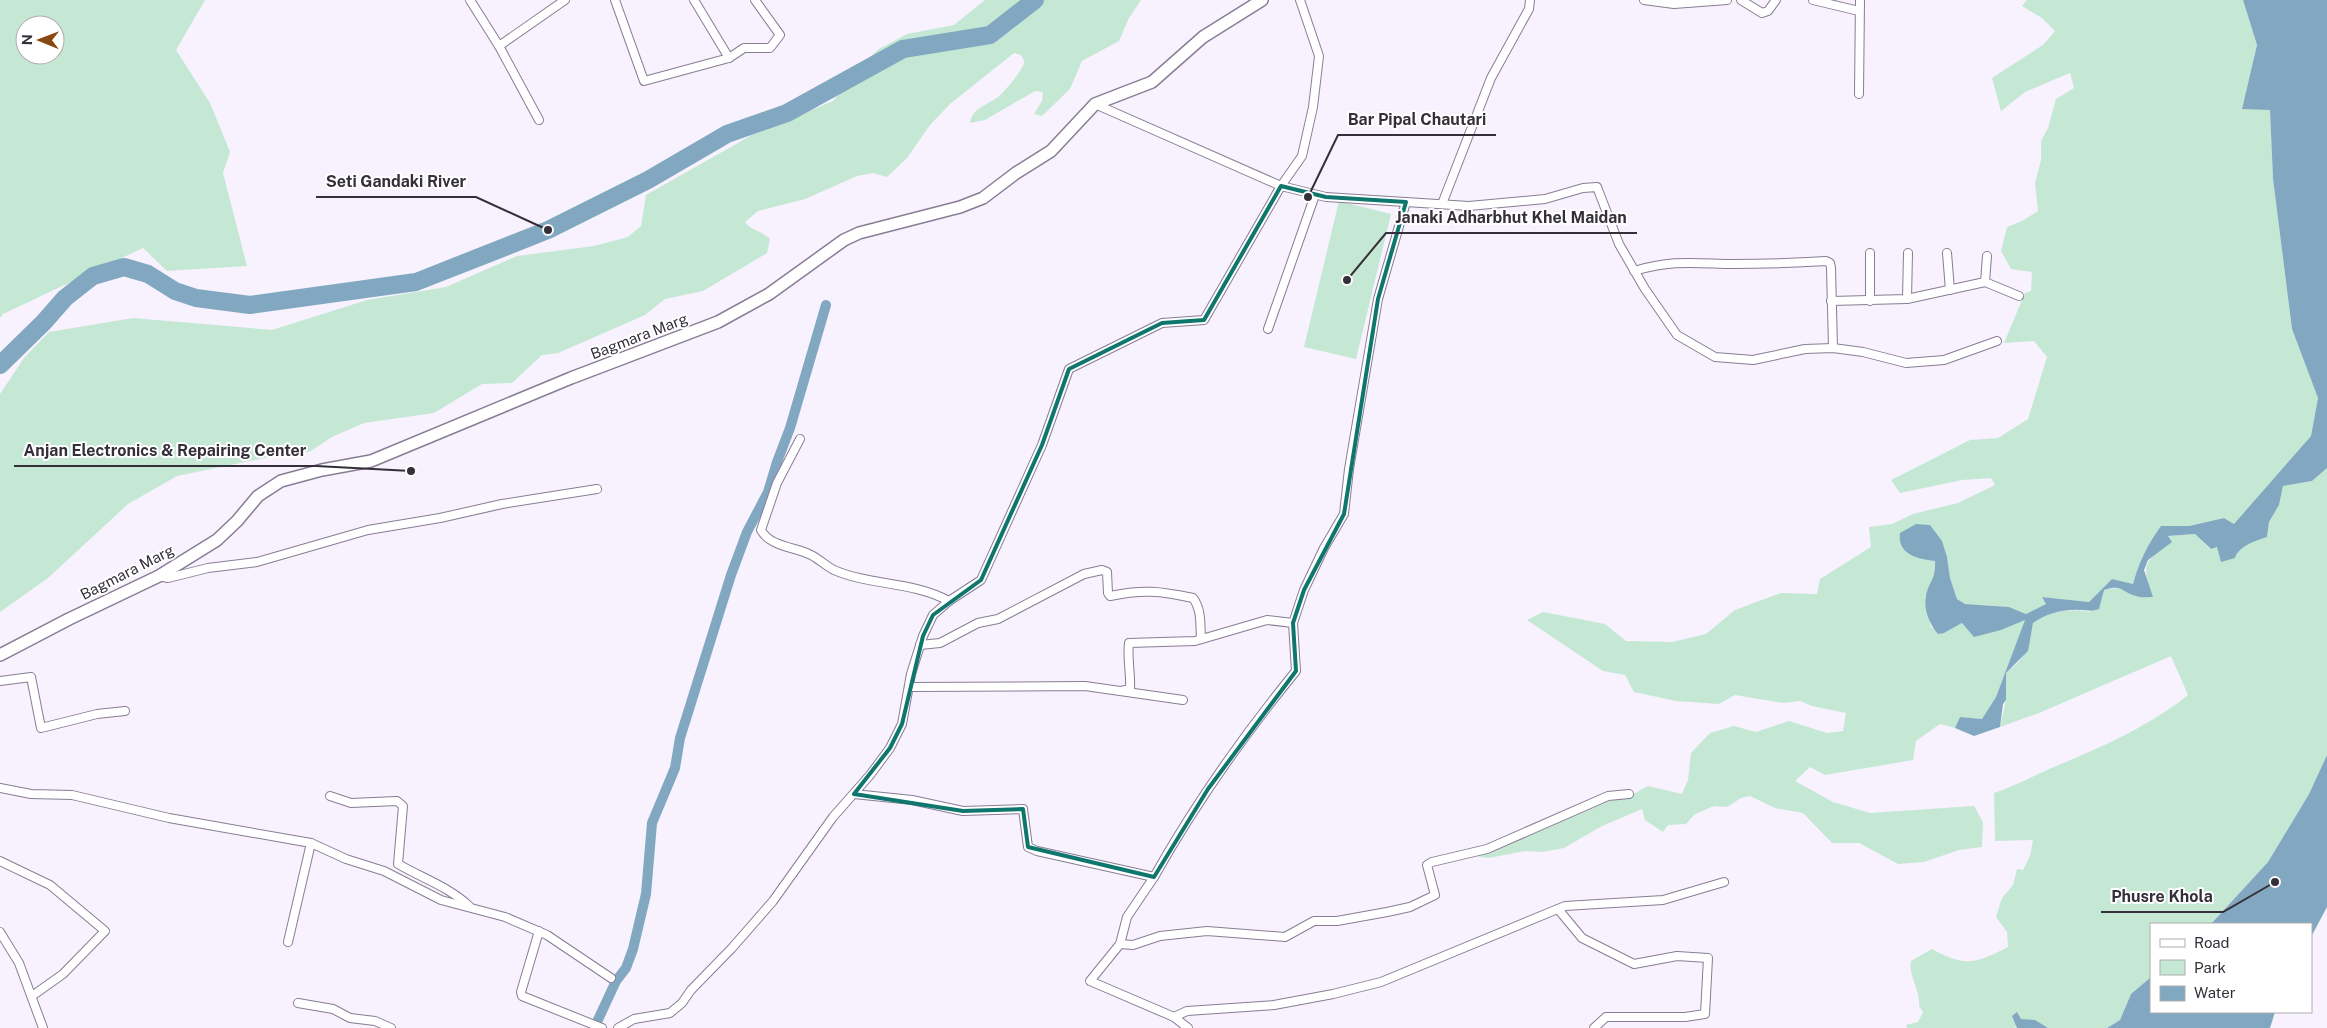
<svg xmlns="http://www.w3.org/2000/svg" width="2327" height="1028" font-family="'Public Sans',sans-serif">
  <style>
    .green { fill: #c5e8d5; fill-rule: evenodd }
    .water { fill: #82a8c1 }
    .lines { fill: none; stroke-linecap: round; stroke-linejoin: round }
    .canal { stroke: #82a8c1; stroke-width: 10 }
    .river { stroke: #82a8c1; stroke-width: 18 }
    .minor-casing { stroke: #887d95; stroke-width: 10 }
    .secondary-casing { stroke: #887d95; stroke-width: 14 }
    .minor { stroke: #fff; stroke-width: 8 }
    .secondary { stroke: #fff; stroke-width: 11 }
    .marked { fill: none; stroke: #0f766e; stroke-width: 4; stroke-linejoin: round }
    .labels { text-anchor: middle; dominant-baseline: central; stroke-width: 4; stroke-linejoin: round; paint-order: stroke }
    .street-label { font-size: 15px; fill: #342f39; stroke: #fff }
    .leader { fill: none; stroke: #342f39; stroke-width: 2 }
    .callout-dot { fill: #342f39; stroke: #fff; stroke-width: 2 }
    .callout-label { font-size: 16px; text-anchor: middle; font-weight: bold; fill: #342f39; stroke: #fff; stroke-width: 4; stroke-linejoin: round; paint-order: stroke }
  </style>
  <rect width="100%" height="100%" fill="#f7f2fd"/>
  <g class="green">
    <path d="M0,0H205L176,50L210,103L230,152L223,173L247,266L167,271L143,248L3,314L0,318ZM25,25H55V55H25Z"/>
    <path d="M985,0H1141L1129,18L1119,41L1082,61L1070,89L1042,116L1034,114L1042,101L1043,92L1035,91L985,120L970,123C973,107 986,106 998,97C1004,92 1024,69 1024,62C1024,59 1022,57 1021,55L1014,53L950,104L930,125L907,158L887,177L873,173L857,176L805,199L758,211L745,222C752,231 762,231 770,239L767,253L703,291L665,299L645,315L558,353L542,355L512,383L482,384L434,413L364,423L332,437L309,452L279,455L177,476L128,504L48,578L0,612V394L24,358L49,332L133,318L272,330L367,300L446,287L517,256L594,246L628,237L641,226L646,195L752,135L833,101L861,65L879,49L907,34L954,25Z"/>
    <path d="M2027,0H2243L2257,45L2242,109H2270L2273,179L2292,329L2318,398L2311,436L2234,525L2224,518L2189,526H2161C2147,545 2139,562 2133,584L2112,579L2089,602L2042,597L2047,604L2026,614L2009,607L1965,604L1957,599L1950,578L1947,557L1919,559L1935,561L1936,574L1925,598L1931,627L1944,633L1962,623L2001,630L2026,619L1996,697L1982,719L1960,717L1955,728L1940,724L1916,741L1913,760L1825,775L1810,767L1795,781L1833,802L1870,813L1974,806L1983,822L1982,847L1959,850L1924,862L1898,864L1859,843H1832L1803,813L1775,808L1750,796L1741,798L1727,807L1714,806L1695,814L1686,824L1668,825L1663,832L1645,820L1642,809L1602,826L1564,848L1542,852L1525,851L1489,858L1470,855L1607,798H1626L1648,786L1682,794L1688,780L1691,753L1710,733L1734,726L1756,732L1789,721L1827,733L1843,731L1846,713L1812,706L1800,701L1783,703L1735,695L1719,704L1676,701L1634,692L1625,675L1603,671L1527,620L1543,612L1605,624L1626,641L1672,642L1706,634L1735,610L1781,593L1817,594L1820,579L1871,547L1869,527L1892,524L1913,514L1958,503L1995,485L1991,478L1962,480L1900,493L1891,480L1970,440L1998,438L2028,419L2047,357L2034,341L2004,343L2025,293L2031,291L2032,272L2011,269L2001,251L2007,227L2022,221L2038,211L2035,183L2041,160V141L2048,128L2056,99L2074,88L2070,73L2025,92L2001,111L1992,78L2043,45L2055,31L2042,18L2022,6Z"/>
    <path d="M1339,201L1391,214L1356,359L1304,347Z"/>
    <path d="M2327,468V755L2309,794L2268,862L2211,924H2151V977L2131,994L2120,1020L2107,1028H2048L2021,1019L2015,1027L2017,1028H1907L1906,1025L1918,1022L1923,1012L1919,1006C1921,990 1908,977 1911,961L1932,949C1965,967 1975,964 2008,947L2007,932L1996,917L2002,898L2013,885L2017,869L2023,870L2030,856L2033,840L1995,841L1994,793C2013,787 2029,778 2047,770C2095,750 2147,728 2188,695L2171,656L2039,713L2000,727L2006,700V673C2030,654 2026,650 2033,623C2049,611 2070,608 2090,612L2104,590C2117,586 2125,589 2136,596L2148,583C2141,559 2154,556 2171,542L2168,536L2195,534L2210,549L2217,547L2235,558C2239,546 2255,541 2267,537L2269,522L2279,505L2283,486L2312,481Z"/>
  </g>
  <g class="water">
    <path d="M2243,0H2327V468L2312,481L2283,486L2279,505L2269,522L2267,537C2255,541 2239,546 2235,558L2221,562L2217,547L2211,549L2195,534L2168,536L2172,542L2148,560L2144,570L2153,597C2148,597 2140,598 2136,596C2121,592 2122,584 2104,590L2099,609C2091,612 2087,610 2079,610C2063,609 2046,614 2033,623L2028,651L2006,673V700L2003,704L2000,727L1974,736L1955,728L1960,717L1982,719L1996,697L2025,620L2001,630L1974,637L1962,623L1944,633L1938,634C1930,625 1923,609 1926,596C1929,581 1936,580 1935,561C1919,559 1897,555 1900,533L1916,524L1930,525L1942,541L1947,557L1950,578L1957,599L1965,604L2009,607L2026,614L2046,604L2042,597L2089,602L2112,579L2133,584C2139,562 2147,545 2161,526H2189L2224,518L2234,524L2311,436L2318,398L2292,329L2273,179L2270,110L2242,109L2257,45Z"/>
    <path d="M2327,755V907L2311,937V924H2211L2268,862L2309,794Z"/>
    <path d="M2151,977V1012H2275L2270,1028H2107L2120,1020L2131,994Z"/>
    <path d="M2017,1012L2021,1019L2035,1020L2048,1028H2017L2012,1016Z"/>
  </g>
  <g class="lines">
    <path class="canal" d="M597,1022L616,981L626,968L633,949L646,894L652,823L675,768L680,738L731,575L747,532L768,492L777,462L790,428L826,305"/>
    <path class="river" d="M0,365L44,322L65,298L93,276L124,267L148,274L175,291L196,298L250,305L416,282L548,230L648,180L727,134L787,113L903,49L990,35L1035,0"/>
    <g class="minor-casing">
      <g id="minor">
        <path d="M470,0L499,46L539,120"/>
        <path d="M615,0L644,81L729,58L744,48H770L780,35L755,0"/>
        <path d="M694,0L729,58"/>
        <path d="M1644,0L1674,4L1727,0"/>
        <path d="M1741,0L1762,13L1768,11L1776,0"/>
        <path d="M1813,0L1859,11"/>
        <path d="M499,46L565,0"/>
        <path d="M1859,94L1860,0"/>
        <path d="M1095,104L1281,186L1326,197L1469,206L1545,199L1583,188L1597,187L1619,244L1645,289L1677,335L1715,357L1753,360L1805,349L1833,348L1863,352L1906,363L1944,360L1997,341"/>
        <path d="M1442,204L1491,78L1529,9L1530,0"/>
        <path d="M1947,253L1950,290"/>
        <path d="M1634,271C1672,260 1692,263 1730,264C1762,264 1794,263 1826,261L1830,263L1831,268L1833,348"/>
        <path d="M1985,282L2019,296"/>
        <path d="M1907,299L1908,253"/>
        <path d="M1831,301L1907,299L1985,282L1987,256"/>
        <path d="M1870,301V253"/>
        <path d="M1268,329L1315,195"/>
        <path d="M800,439L777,483L761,530C770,547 796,547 811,555C819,559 826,566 834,570C871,586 912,581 949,601"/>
        <path d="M159,576L168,578L208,568L257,562L368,530L440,518L502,504L597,489"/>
        <path d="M1293,623L1304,590L1324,548L1344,514L1349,469L1378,299L1406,202"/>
        <path d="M920,645L940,643L978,623L998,619L1084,574L1102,570L1107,572L1108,593L1110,596C1143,589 1160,591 1193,598C1202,610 1200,625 1201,639"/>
        <path d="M0,681L31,677L41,728L97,714L125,711"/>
        <path d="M909,687L1085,686L1183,700"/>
        <path d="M1121,691L1130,689C1131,673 1127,659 1129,643L1195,641L1267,620L1293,623L1296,671C1243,736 1195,804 1154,877"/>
        <path d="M0,788L31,794L72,795L169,818L311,843L346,859L384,871L441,900L505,917L547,935L611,978"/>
        <path d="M854,794L912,800L963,811L1023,809L1028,847L1037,851L1154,877L1127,917L1120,944L1090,981L1174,1017L1188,1028"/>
        <path d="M330,796L351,803L397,801L403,806L398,864C422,878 449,887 469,906"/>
        <path d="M0,861L50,885L105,931L63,974L32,996"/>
        <path d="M1558,909L1582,938L1634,964L1677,956L1708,958L1705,1014L1685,1017H1606L1594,1028"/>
        <path d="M539,931L521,992L522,996L602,1028"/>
        <path d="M0,932L19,963L43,1028"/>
        <path d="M288,942L311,843"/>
        <path d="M1120,944L1133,945L1160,936L1207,931L1285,937L1314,921H1337L1387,912L1410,907L1435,895L1427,865L1432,862L1487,849L1608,796L1629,794"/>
        <path d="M298,1003L333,1009L350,1018L375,1021L391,1028"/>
        <path d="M1174,1017L1187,1011L1274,1005L1333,994L1381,982L1565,906L1663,900L1724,882"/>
        <path d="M618,1028L634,1019L670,1013L682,1003L691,990L732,948L773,901L833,817L870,775L890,748L902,724L911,674L923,636L933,615L949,601L981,580L1042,445L1069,369L1162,323L1204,320L1281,186L1302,156L1313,107L1319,56L1300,0"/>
      </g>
    </g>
    <g class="secondary-casing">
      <path id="secondary" d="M0,655L69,619L159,576L217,540L237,521L258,496L281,481L322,470L371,461L571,378L718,322L769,294L844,240L859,233L960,207L983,198L1016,173L1051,151L1095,104L1152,82L1203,37L1262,0"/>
    </g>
    <use href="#minor" class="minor"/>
    <use href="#secondary" class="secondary"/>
  </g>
  <path class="marked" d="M1281,186L1326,197L1406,202L1378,299L1344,514L1304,590L1293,623L1296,671L1208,789L1154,877L1028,847L1023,809L963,811L854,794L890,748L902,724L923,636L933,615L981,580L1042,445L1069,369L1162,323L1204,320Z"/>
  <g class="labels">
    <g class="street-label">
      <text transform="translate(639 336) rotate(-21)">Bagmara Marg</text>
      <text transform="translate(127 572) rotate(-27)">Bagmara Marg</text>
    </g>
  </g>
  <path class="leader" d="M1308 197L1338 135H1496M548 230L476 197H316M1347 280L1386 233H1637M411 471L316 466H14M2275 882L2223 912H2101"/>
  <g class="callout-dot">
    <circle cx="1308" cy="197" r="5"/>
    <circle cx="548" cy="230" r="5"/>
    <circle cx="1347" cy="280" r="5"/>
    <circle cx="411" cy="471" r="5"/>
    <circle cx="2275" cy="882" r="5"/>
  </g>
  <g class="callout-label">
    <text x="1417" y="125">Bar Pipal Chautari</text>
    <text x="396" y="187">Seti Gandaki River</text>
    <text x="1511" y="223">Janaki Adharbhut Khel Maidan</text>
    <text x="165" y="456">Anjan Electronics &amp; Repairing Center</text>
    <text x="2162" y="902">Phusre Khola</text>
  </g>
  <rect x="2150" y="923" width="162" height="90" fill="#ffffff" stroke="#aeacb0"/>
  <rect x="2160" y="939" width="25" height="8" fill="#ffffff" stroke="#aeacb0"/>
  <text x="2194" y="948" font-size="15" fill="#342f39">Road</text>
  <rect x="2160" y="960" width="25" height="15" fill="#c5e8d5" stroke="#aeacb0"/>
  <text x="2194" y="973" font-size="15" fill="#342f39">Park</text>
  <rect x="2160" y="986" width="25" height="15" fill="#82a8c1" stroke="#aeacb0"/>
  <text x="2194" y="998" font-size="15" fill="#342f39">Water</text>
  <g transform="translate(40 40) rotate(271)"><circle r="24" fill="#ffffff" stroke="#aeacb0"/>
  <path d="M0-4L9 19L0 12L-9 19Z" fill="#884810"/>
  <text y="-8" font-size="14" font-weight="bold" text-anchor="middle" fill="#342f39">N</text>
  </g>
</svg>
